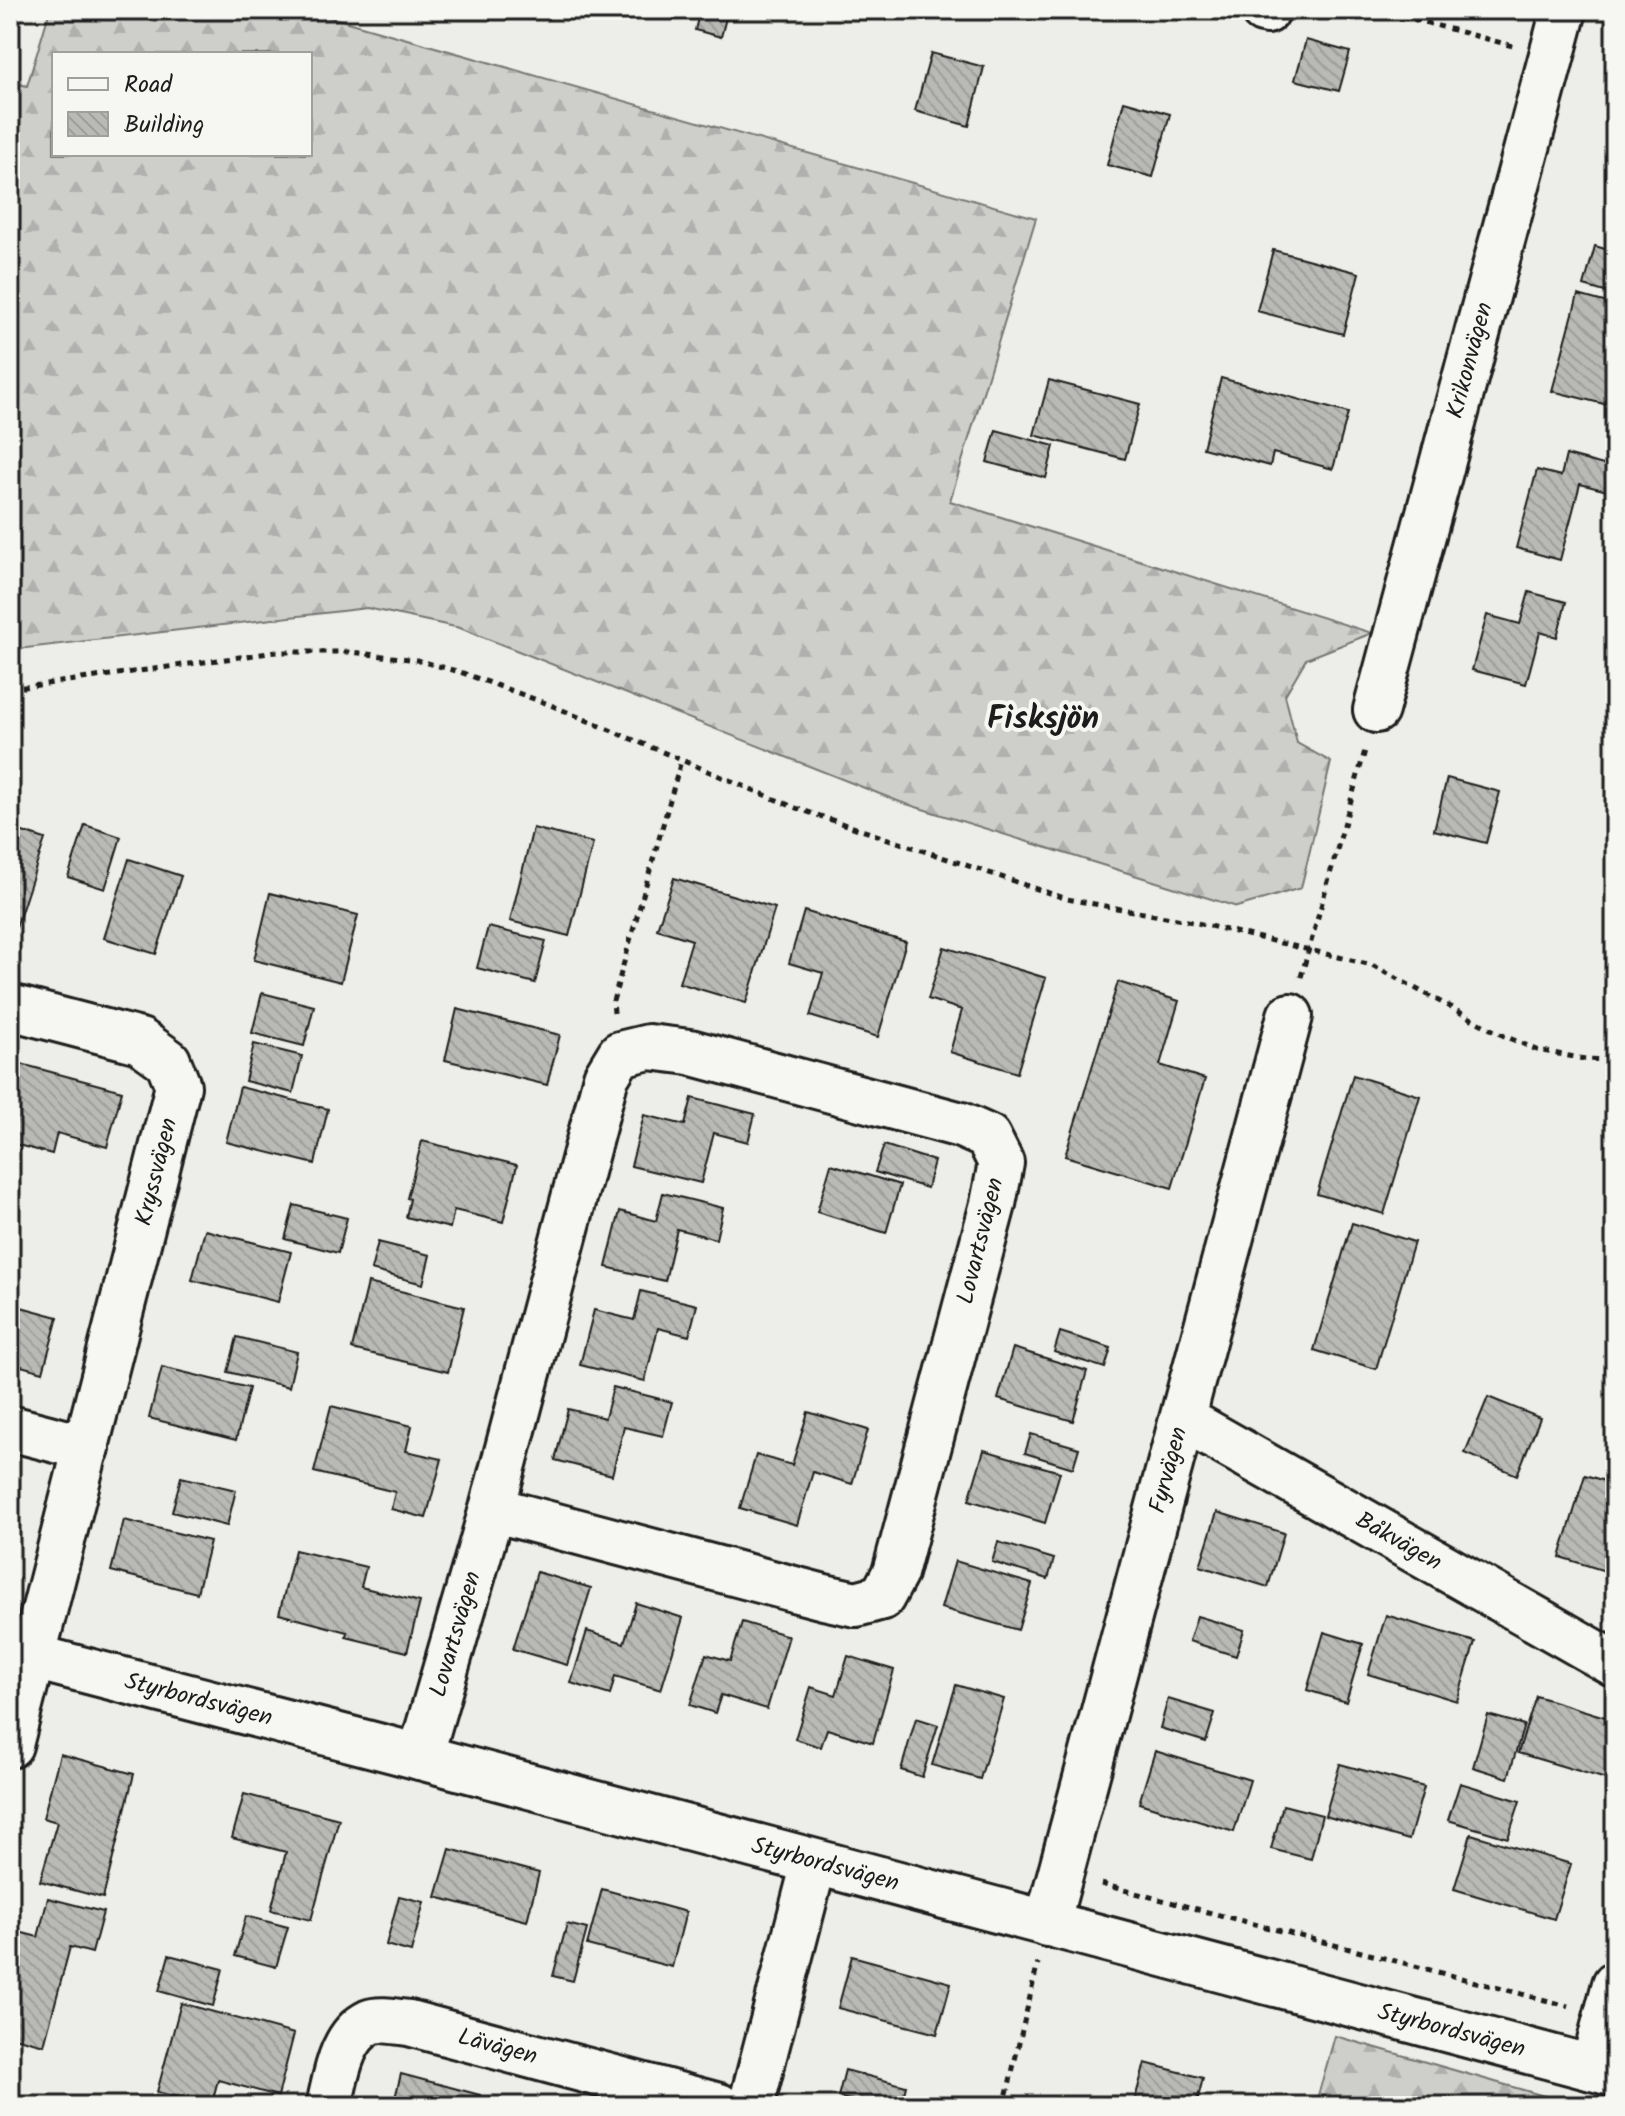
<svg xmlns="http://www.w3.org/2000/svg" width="1625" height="2116" font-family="Kalam,sans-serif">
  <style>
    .forest { fill: url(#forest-firs); stroke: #757574; stroke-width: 2; fill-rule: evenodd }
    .building { fill: url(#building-back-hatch); stroke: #1c1c1c; stroke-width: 2 }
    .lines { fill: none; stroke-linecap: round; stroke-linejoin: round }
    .minor-casing { stroke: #1c1c1c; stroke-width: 50 }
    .path { stroke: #1c1c1c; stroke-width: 5; stroke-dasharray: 6 6; stroke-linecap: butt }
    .minor { stroke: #f6f6f2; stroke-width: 44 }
    .labels { text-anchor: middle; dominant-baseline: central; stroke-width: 8; stroke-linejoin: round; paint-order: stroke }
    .street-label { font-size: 24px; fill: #1c1c1c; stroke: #f6f6f2 }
    .district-label { font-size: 32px; font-weight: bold; fill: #1c1c1c; stroke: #f6f6f2 }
  </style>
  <defs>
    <pattern id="forest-firs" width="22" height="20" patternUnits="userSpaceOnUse" patternTransform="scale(2)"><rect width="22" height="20" fill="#cececb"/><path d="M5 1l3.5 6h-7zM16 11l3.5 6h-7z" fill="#b0b0ae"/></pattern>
    <pattern id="building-back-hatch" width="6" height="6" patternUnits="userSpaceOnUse" patternTransform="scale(2)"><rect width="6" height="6" fill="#b9b9b6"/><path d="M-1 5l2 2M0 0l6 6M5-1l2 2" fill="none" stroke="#9e9e9c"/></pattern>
  </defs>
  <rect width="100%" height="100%" fill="#edede9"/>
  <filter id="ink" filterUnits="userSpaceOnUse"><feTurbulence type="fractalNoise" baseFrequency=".0125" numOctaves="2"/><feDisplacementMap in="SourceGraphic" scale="16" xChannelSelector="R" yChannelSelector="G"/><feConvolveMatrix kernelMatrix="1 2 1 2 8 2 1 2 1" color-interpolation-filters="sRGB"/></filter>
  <g filter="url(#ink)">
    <g class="forest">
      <path d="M50,10H305L1036,218L950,501L1372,633L1306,659L1285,695L1297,743L1331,762L1301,888L1237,907L900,802L460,628L367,608L10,650V82L27,86ZM54,54H310V154H54Z"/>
      <path d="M1335,2036L1579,2106H1315Z"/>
    </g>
    <g class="building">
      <path d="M700,10H728L721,37L695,30Z"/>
      <path d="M1306,40L1350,52L1339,91L1295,80Z"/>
      <path d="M931,53L984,67L969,126L915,111Z"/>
      <path d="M1124,101L1170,114L1153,177L1107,165Z"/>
      <path d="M1595,246L1615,252V295L1584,286Z"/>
      <path d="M1273,250L1359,273L1343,334L1257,311Z"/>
      <path d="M1578,295L1615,305V381L1608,405L1552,391Z"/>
      <path d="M1221,378L1348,413L1333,469L1273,453L1270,466L1203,448Z"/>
      <path d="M1049,380L1140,404L1125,459L1034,435Z"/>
      <path d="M996,430L1054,446L1046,478L987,462Z"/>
      <path d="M1566,455L1615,468V493L1580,484L1560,560L1516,548L1537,470L1561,476Z"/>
      <path d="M1529,592L1566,602L1557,637L1540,632L1526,684L1472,670L1487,615L1520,624Z"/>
      <path d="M1447,778L1500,792L1486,843L1434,830Z"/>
      <path d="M85,825L121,837L105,889L68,877Z"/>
      <path d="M10,828L45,839L15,931L10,929Z"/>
      <path d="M533,828L593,843L569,936L510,921Z"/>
      <path d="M129,859L181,876L156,954L104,938Z"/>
      <path d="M674,878L775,908L746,1003L679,983L692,940L657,929Z"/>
      <path d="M270,893L358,915L341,982L254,960Z"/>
      <path d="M804,911L906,942L878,1037L810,1016L823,973L789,963Z"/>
      <path d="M488,927L546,941L535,983L477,968Z"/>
      <path d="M944,947L1046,978L1017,1073L950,1052L962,1010L928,999Z"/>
      <path d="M1118,982L1179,1001L1160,1065L1205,1079L1172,1188L1065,1156Z"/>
      <path d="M262,993L314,1006L304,1046L252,1033Z"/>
      <path d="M457,1009L560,1035L547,1085L445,1060Z"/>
      <path d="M254,1044L302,1056L293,1093L245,1081Z"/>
      <path d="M10,1061L122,1091L107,1147L57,1133L52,1154L10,1143Z"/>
      <path d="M1353,1075L1420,1096L1384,1214L1317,1194Z"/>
      <path d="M240,1087L328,1109L315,1164L226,1142Z"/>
      <path d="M692,1098L755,1114L748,1142L714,1133L701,1183L631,1166L644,1115L685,1125Z"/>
      <path d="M422,1141L517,1165L503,1222L454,1210L450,1228L406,1217L410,1199L407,1198Z"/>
      <path d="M884,1145L934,1161L927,1188L875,1172Z"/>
      <path d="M831,1164L900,1185L886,1233L817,1212Z"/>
      <path d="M663,1193L723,1208L716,1239L677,1229L665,1281L606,1267L620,1211L656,1221Z"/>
      <path d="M294,1205L347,1218L338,1253L285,1239Z"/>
      <path d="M1352,1223L1414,1242L1376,1369L1314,1350Z"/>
      <path d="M205,1230L291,1252L278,1302L192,1280Z"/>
      <path d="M378,1242L430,1255L423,1284L371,1270Z"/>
      <path d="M368,1283L464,1307L448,1372L352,1349Z"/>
      <path d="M641,1291L697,1305L689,1336L658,1328L645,1381L580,1365L594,1310L634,1320Z"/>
      <path d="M10,1304L58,1317L43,1372L10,1363Z"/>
      <path d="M1060,1332L1111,1348L1105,1368L1054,1352Z"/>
      <path d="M237,1337L297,1352L289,1387L228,1372Z"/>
      <path d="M1013,1348L1087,1371L1073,1421L998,1399Z"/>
      <path d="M162,1367L249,1388L236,1440L149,1418Z"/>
      <path d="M613,1387L672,1402L663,1436L624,1427L612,1475L555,1460L568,1409L605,1418Z"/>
      <path d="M1488,1397L1540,1418L1517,1475L1465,1453Z"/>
      <path d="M331,1406L412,1426L406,1451L442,1459L426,1518L391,1509L395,1492L314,1472Z"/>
      <path d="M808,1412L868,1430L852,1484L813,1472L797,1525L740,1508L756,1455L792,1465Z"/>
      <path d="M1031,1434L1079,1448L1073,1468L1025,1453Z"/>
      <path d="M984,1450L1060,1472L1045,1523L969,1500Z"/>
      <path d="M1585,1475L1615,1484V1574L1560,1557Z"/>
      <path d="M181,1477L236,1490L227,1526L172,1512Z"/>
      <path d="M1217,1512L1284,1533L1268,1587L1200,1566Z"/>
      <path d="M124,1520L210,1541L197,1593L111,1571Z"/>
      <path d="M998,1542L1054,1559L1048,1579L992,1562Z"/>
      <path d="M295,1550L366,1567L361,1587L420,1602L407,1652L346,1637L347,1632L279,1614Z"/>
      <path d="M955,1561L1032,1584L1018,1630L941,1608Z"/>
      <path d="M537,1572L591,1588L567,1665L513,1649Z"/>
      <path d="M636,1603L683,1618L661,1690L615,1676L610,1695L571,1683L587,1631L624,1643Z"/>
      <path d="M1386,1615L1475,1642L1457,1701L1368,1674Z"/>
      <path d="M1197,1616L1244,1630L1236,1656L1189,1641Z"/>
      <path d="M742,1622L789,1636L767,1709L721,1695L715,1713L690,1705L706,1654L730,1661Z"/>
      <path d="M1324,1632L1363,1644L1346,1702L1307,1690Z"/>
      <path d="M848,1656L894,1670L873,1743L827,1729L821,1747L795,1739L811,1687L836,1695Z"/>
      <path d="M956,1685L1004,1699L980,1779L932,1765Z"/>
      <path d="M1536,1696L1615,1720V1750L1606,1779L1518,1753Z"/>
      <path d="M1168,1699L1215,1713L1206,1742L1160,1728Z"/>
      <path d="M1488,1715L1524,1725L1508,1778L1473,1767Z"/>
      <path d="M916,1718L938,1725L922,1777L901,1770Z"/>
      <path d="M1155,1751L1250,1780L1234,1832L1139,1803Z"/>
      <path d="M60,1754L134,1774L103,1898L40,1881L57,1822L43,1818Z"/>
      <path d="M1340,1764L1424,1787L1409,1840L1325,1816Z"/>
      <path d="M1460,1783L1520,1801L1508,1838L1448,1820Z"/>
      <path d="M244,1794L339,1819L311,1920L271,1910L286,1852L232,1838Z"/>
      <path d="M1283,1805L1322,1815L1311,1859L1271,1849Z"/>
      <path d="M1471,1834L1571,1864L1554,1919L1454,1889Z"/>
      <path d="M450,1849L539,1873L527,1921L436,1897Z"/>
      <path d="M602,1889L686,1912L672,1967L587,1945Z"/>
      <path d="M399,1896L424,1902L411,1952L386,1945Z"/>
      <path d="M48,1898L103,1912L92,1953L70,1947L44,2045L10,2036V1966L19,1932L38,1937Z"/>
      <path d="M246,1916L288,1927L276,1967L235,1956Z"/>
      <path d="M567,1924L587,1929L573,1981L553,1976Z"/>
      <path d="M169,1955L223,1969L213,2006L159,1991Z"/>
      <path d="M852,1956L951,1983L937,2034L838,2008Z"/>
      <path d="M181,2003L294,2034L278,2096L218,2080L211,2106L157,2092Z"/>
      <path d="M1145,2063L1203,2078L1196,2106H1133Z"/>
      <path d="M845,2070L906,2086L901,2106H873L838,2097Z"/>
      <path d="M401,2074L480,2095L477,2106H393Z"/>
    </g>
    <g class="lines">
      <g class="minor-casing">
        <g id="minor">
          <path d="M1263,10L1267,11"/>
          <path id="s1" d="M1376,710L1564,10"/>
          <path d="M10,1007L140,1041L168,1061L178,1086L10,1745"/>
          <path id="s2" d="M1183,1419L1615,1664"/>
          <path d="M10,1428L87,1448"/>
          <path id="s3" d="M34,1657L420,1757L1615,2074"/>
          <path id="s4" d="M420,1757L492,1509L606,1077L620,1054L649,1047L690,1052L961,1125L988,1137L1001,1163L993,1204L895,1573L882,1597L856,1604L824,1597L492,1509"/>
          <path id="s5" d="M1047,1924L1290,1016"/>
          <path d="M1593,2068L1615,1984"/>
          <path id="s6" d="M329,2106C336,2078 340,2036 370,2022C380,2018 398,2022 409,2023L719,2106"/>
          <path d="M751,2106L814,1863"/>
        </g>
      </g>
      <g class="path">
        <path d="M1379,10L1513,46"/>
        <path d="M10,689L276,652H351L417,660L460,672L548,704L796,808L1067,899L1193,922L1372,965L1500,1034L1537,1050L1585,1059L1615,1060"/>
        <path d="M1301,977L1366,747"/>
        <path d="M614,1013L613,1001L681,761"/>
        <path d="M1101,1884L1568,2006"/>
        <path d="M1004,2106L1038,1963"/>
      </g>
      <use href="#minor" class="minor"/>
    </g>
  </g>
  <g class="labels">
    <g class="street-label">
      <text stroke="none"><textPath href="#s1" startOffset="362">Krikonvägen</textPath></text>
      <text transform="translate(157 1172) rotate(-76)">Kryssvägen</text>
      <text transform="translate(981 1241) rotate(-76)">Lovartsvägen</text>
      <text stroke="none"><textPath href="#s5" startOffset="470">Fyrvägen</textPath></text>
      <text stroke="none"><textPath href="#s2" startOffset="248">Båkvägen</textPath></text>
      <text stroke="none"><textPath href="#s4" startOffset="128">Lovartsvägen</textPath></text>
      <text stroke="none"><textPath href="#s3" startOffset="170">Styrbordsvägen</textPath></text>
      <text stroke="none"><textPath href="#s3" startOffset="818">Styrbordsvägen</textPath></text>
      <text stroke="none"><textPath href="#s3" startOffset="1466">Styrbordsvägen</textPath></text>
      <text stroke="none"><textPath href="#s6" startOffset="228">Lävägen</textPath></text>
    </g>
    <g class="district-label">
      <text x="1043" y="719">Fisksjön</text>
    </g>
  </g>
  <rect width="1625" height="2116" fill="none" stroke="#f6f6f2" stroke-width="40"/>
  <rect x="20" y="20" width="1585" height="2076" fill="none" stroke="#1c1c1c" stroke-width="3" filter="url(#ink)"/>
  <rect x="52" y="52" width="260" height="104" fill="#f6f6f2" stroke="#9f9f9c" stroke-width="2"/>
  <rect x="68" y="78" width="40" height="12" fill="#f6f6f2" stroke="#9f9f9c" stroke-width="2"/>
  <text x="124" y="92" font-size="24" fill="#1c1c1c">Road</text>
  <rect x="68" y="112" width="40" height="24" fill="url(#building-back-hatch)" stroke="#9f9f9c" stroke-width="2"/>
  <text x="124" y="132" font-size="24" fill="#1c1c1c">Building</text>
</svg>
